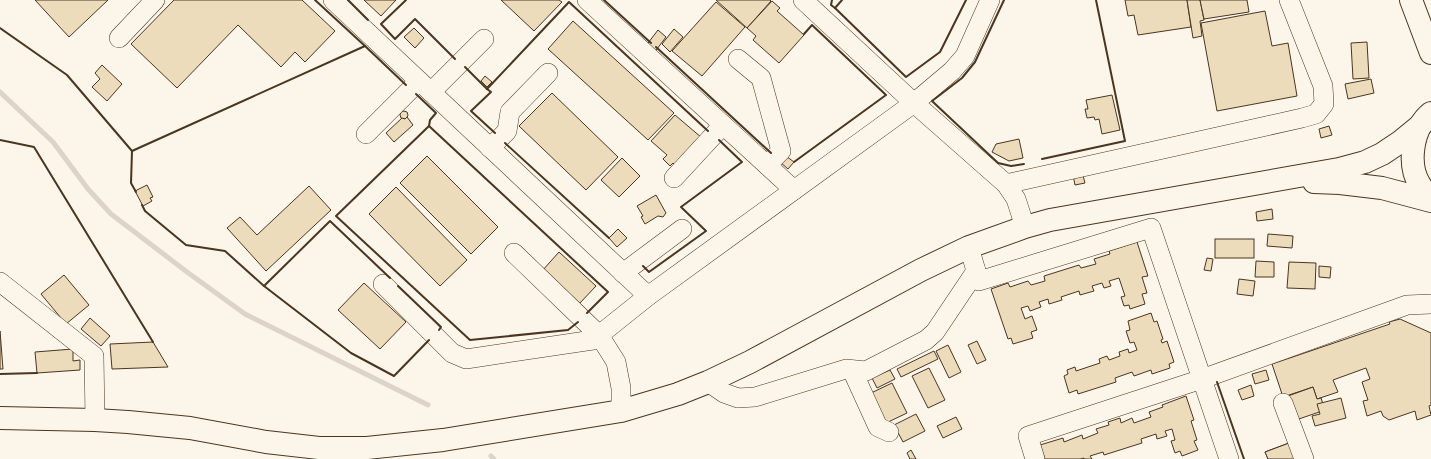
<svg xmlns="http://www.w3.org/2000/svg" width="1431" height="459" font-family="'Roboto Condensed',sans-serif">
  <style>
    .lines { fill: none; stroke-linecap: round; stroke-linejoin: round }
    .stream { stroke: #dcd4c6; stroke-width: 5 }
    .building { fill: #ecdcbc; stroke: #4a3520 }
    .minor-casing { stroke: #4a3520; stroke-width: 20 }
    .major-casing { stroke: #4a3520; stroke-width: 24 }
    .highway-casing { stroke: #4a3520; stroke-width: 24 }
    .minor { stroke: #fbf6e9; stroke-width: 19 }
    .major { stroke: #fbf6e9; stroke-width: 22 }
    .highway { stroke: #fbf6e9; stroke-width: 22 }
    .wall { stroke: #4a3520; stroke-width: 2 }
  </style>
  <rect width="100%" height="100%" fill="#fbf6e9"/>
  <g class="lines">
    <g class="stream">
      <path d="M0,92L53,142L88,189L111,214L187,272L245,314L428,405"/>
      <path d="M491,456L494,459"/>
    </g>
  </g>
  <g class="building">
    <path d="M35,0H108L69,37Z"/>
    <path d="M174,0H302L335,31L305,62L295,52L281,67L238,25L177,88L131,44Z"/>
    <path d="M364,0H396L381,16Z"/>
    <path d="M501,0H559L562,2L534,31Z"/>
    <path d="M716,0H770L771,1L747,28Z"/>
    <path d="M1125,0H1187L1191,27L1138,35L1134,15L1128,16Z"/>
    <path d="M1187,0H1200L1204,20L1200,21L1202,36L1193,38Z"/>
    <path d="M1200,0H1247L1249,12L1204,19Z"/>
    <path d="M772,1L780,8L777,11L804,35L779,63L753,40L756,36L747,28Z"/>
    <path d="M716,2L745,27L702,76L672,51Z"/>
    <path d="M1265,11L1272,46L1288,43L1297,96L1217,111L1201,23Z"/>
    <path d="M573,21L674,113L648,140L548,49Z"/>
    <path d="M414,28L424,38L415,48L404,37Z"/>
    <path d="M674,29L683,37L670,52L662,44Z"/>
    <path d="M658,30L666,37L654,53L645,47Z"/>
    <path d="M1367,42L1369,78L1353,79L1351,43Z"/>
    <path d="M102,65L122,84L107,101L92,87L100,79L95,73Z"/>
    <path d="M485,76L492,82L487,87L481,81Z"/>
    <path d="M1371,79L1374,93L1348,99L1345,84Z"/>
    <path d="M552,93L618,157L586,190L519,126Z"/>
    <path d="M1112,95L1120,130L1102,134L1099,119L1095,120L1094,117L1087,118L1085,109H1088L1086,100Z"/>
    <circle cx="404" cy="115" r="4"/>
    <path d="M675,115L702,138L676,166L673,163L670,166L663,159L667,155L651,141Z"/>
    <path d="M407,117L413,125L394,142L386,133L402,118L405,119Z"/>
    <path d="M1329,126L1332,135L1321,138L1319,129Z"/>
    <path d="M1019,139L1023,158L1009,161L992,152L996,144Z"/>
    <path d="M427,156L498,227L471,254L400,183Z"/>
    <path d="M786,156L794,162L788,169L780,162Z"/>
    <path d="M622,158L640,176L619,197L601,180Z"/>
    <path d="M1082,172L1085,183L1075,185L1073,175Z"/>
    <path d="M147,185L153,197L150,198L152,201L143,206L135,191Z"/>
    <path d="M309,186L331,210L266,271L227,228L240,217L257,235Z"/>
    <path d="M396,187L467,260L440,286L369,214Z"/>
    <path d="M656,195L666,213L663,217L658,216L645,224L641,217L643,216L637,206Z"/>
    <path d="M1272,209L1273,219L1257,221L1256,212Z"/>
    <path d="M618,229L627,238L617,247L609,238Z"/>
    <path d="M1268,234L1293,236L1292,248L1267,246Z"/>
    <rect x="1215" y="239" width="39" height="19"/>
    <path d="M1137,242L1148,276L1142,277L1147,293L1142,294L1145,304L1130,309L1129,305L1124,306L1121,297L1125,296L1119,278L1109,281L1111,286L1104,288L1102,283L1092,286L1094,291L1080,295L1079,291L1061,297L1062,300L1049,304L1048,299L1039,302L1041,307L1030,311L1028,306L1021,308L1025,319L1032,316L1037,330L1031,332L1033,338L1013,344L1011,338L1008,339L991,289L1008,283L1010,287L1028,281L1031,285L1045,281L1044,276L1079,265L1081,268L1096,264L1094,259L1110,254L1109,251Z"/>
    <path d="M559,252L596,286L579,304L542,271Z"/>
    <path d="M1207,258L1213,259L1211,271L1204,270Z"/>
    <path d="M1256,261L1274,262V277H1255Z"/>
    <path d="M1289,262L1316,263L1315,289L1287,288Z"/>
    <path d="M1319,266L1331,267L1330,278L1319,277Z"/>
    <path d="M64,275L89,305L66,324L41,294Z"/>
    <path d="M1239,279L1255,281L1253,296L1237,294Z"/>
    <path d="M364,283L406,322L380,349L338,310Z"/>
    <path d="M1151,313L1154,322L1157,321L1163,339L1161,340L1162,343L1167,341L1174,362L1169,364L1170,368L1152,374L1151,370L1134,376L1132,372L1115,378L1116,382L1078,394L1077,390L1069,393L1064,376L1068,374L1067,370L1075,367L1076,371L1100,363L1099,359L1107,356L1109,360L1120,356L1119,352L1128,349L1129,353L1137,350L1134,342L1130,343L1126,331L1130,330L1128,321Z"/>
    <path d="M90,318L110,336L101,346L81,329Z"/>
    <path d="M1400,319L1431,333V405L1429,406L1431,415L1417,420L1415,411L1389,420L1383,416L1381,411L1367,416L1363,401L1368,400L1362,382L1370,379L1366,368L1333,380L1338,392L1317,399L1313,387L1283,397L1272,364L1390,324L1389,322Z"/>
    <path d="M0,331L3,369H0Z"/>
    <path d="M977,341L986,360L977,364L968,345Z"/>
    <path d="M153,342L168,367L112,369L110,344Z"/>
    <path d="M948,345L961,372L949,378L936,351Z"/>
    <path d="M73,349V361L80,360V370L37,373L35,352Z"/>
    <path d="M934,351L938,359L901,377L897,369Z"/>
    <path d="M929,368L945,400L928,408L912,376Z"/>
    <path d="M890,370L895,379L877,388L872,378Z"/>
    <path d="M1266,370L1269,380L1255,384L1252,374Z"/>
    <path d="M892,383L907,413L884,424L869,394Z"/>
    <path d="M1251,385L1254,396L1242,400L1238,390Z"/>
    <path d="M1313,387L1317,399L1321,398L1325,410L1296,420L1288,396Z"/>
    <path d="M1186,396L1194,420L1191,421L1197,440L1194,441L1198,450L1182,456L1180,451L1175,453L1171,441L1175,440L1172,429L1165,431L1167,436L1157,439L1156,434L1141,439L1142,443L1104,455L1103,452L1090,456L1092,459H1084V458L1080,459H1045L1040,445L1063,438L1064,442L1082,435L1083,439L1098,433L1096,429L1109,425L1108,422L1120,418L1121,423L1132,418L1134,423L1151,417L1149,412L1163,407L1162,405Z"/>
    <path d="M1341,398L1346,418L1315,426L1312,416L1320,414L1317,404Z"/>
    <path d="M916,414L925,431L903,442L894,425Z"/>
    <path d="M956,417L962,429L943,438L937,426Z"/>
    <path d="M1289,443L1295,459H1268L1265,452Z"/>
    <path d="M1289,443L1295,459H1268L1265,452Z"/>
    <path d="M911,450L916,459H910L907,453Z"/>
  </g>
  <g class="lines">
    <g class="minor-casing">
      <g id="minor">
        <path d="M333,0L648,296"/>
        <path d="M587,0L794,190"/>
        <path d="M803,0L914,103L1006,184L1016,199L1025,227"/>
        <path d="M119,38L155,0"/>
        <path d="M738,59L761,78L781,151L767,165"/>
        <path d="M431,92L484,39"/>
        <path d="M366,134L419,81"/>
        <path d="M490,148L507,131L510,112L548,73"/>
        <path d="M674,178L723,125"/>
        <path d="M1006,184L1302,118L1316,114L1324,104L1323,86L1289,0"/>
        <path d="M969,247L979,281L1151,228L1229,459"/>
        <path d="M514,253L599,335L616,362L621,388V411"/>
        <path d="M623,273L682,229"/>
        <path d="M0,282L94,356L95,420"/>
        <path d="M383,284L452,353L466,359L593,340L648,296L914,103L952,71L965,56L990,0"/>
        <path d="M852,370L878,427L889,432"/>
        <path d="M708,382L724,393L738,398L755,397L846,369L866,371L926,340L935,332L976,271"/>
        <path d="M1283,403L1304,459"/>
        <path d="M1035,459L1028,436L1202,379L1407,305L1431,304"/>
      </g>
    </g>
    <g class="major-casing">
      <g id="major">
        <path d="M1314,182L1340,183L1382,188L1431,201"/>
        <path d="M0,418L95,420L128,422L190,428L266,442L319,448H367L443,440L621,411L678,394L708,382L750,362L921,270L969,247L1025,227L1050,220L1339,169L1365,162L1382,154L1400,142L1422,124"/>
      </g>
    </g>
    <g class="highway-casing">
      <g id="highway">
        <path d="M1411,0L1431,53"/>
        <path d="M1431,113C1412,128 1407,165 1420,185C1423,190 1427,195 1431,200"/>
      </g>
    </g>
    <use href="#minor" class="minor"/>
    <use href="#major" class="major"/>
    <use href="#highway" class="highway"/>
    <g class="wall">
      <path d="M348,0L368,20"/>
      <path d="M406,0L381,24L395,39L415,19L455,59"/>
      <path d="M604,0L651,43"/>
      <path d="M832,0L831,5L835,8"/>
      <path d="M842,0L835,8L906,77L940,52L966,0"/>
      <path d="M1004,0L975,62L962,78L932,101L998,163L1011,166L1024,164"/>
      <path d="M0,28L67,75L132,151L365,46L315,0"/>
      <path d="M365,46L406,85"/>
      <path d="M656,47L771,153"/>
      <path d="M465,67L487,89"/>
      <path d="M416,94L436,113L430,120L429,126"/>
      <path d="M495,133L471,111L491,92L487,89L569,2L708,131"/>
      <path d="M0,140L34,147L153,342"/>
      <path d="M505,143L609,238"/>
      <path d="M132,151L131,183L136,192"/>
      <path d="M1042,159L1125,141L1096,0"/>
      <path d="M794,162L886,95L812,25L804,34"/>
      <path d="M142,205L145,211L186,245L225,251L264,286"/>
      <path d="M643,266L649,272L706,231L681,207L742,162L719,140"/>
      <path d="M390,278L330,221L264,286L351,353L394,376L429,340"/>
      <path d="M398,286L441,327L439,330"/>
      <path d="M578,322L568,330L470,340L336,216L429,126L608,292L587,313"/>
      <path d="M0,374L37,373"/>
      <path d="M1217,382L1244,459"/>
    </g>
  </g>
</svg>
